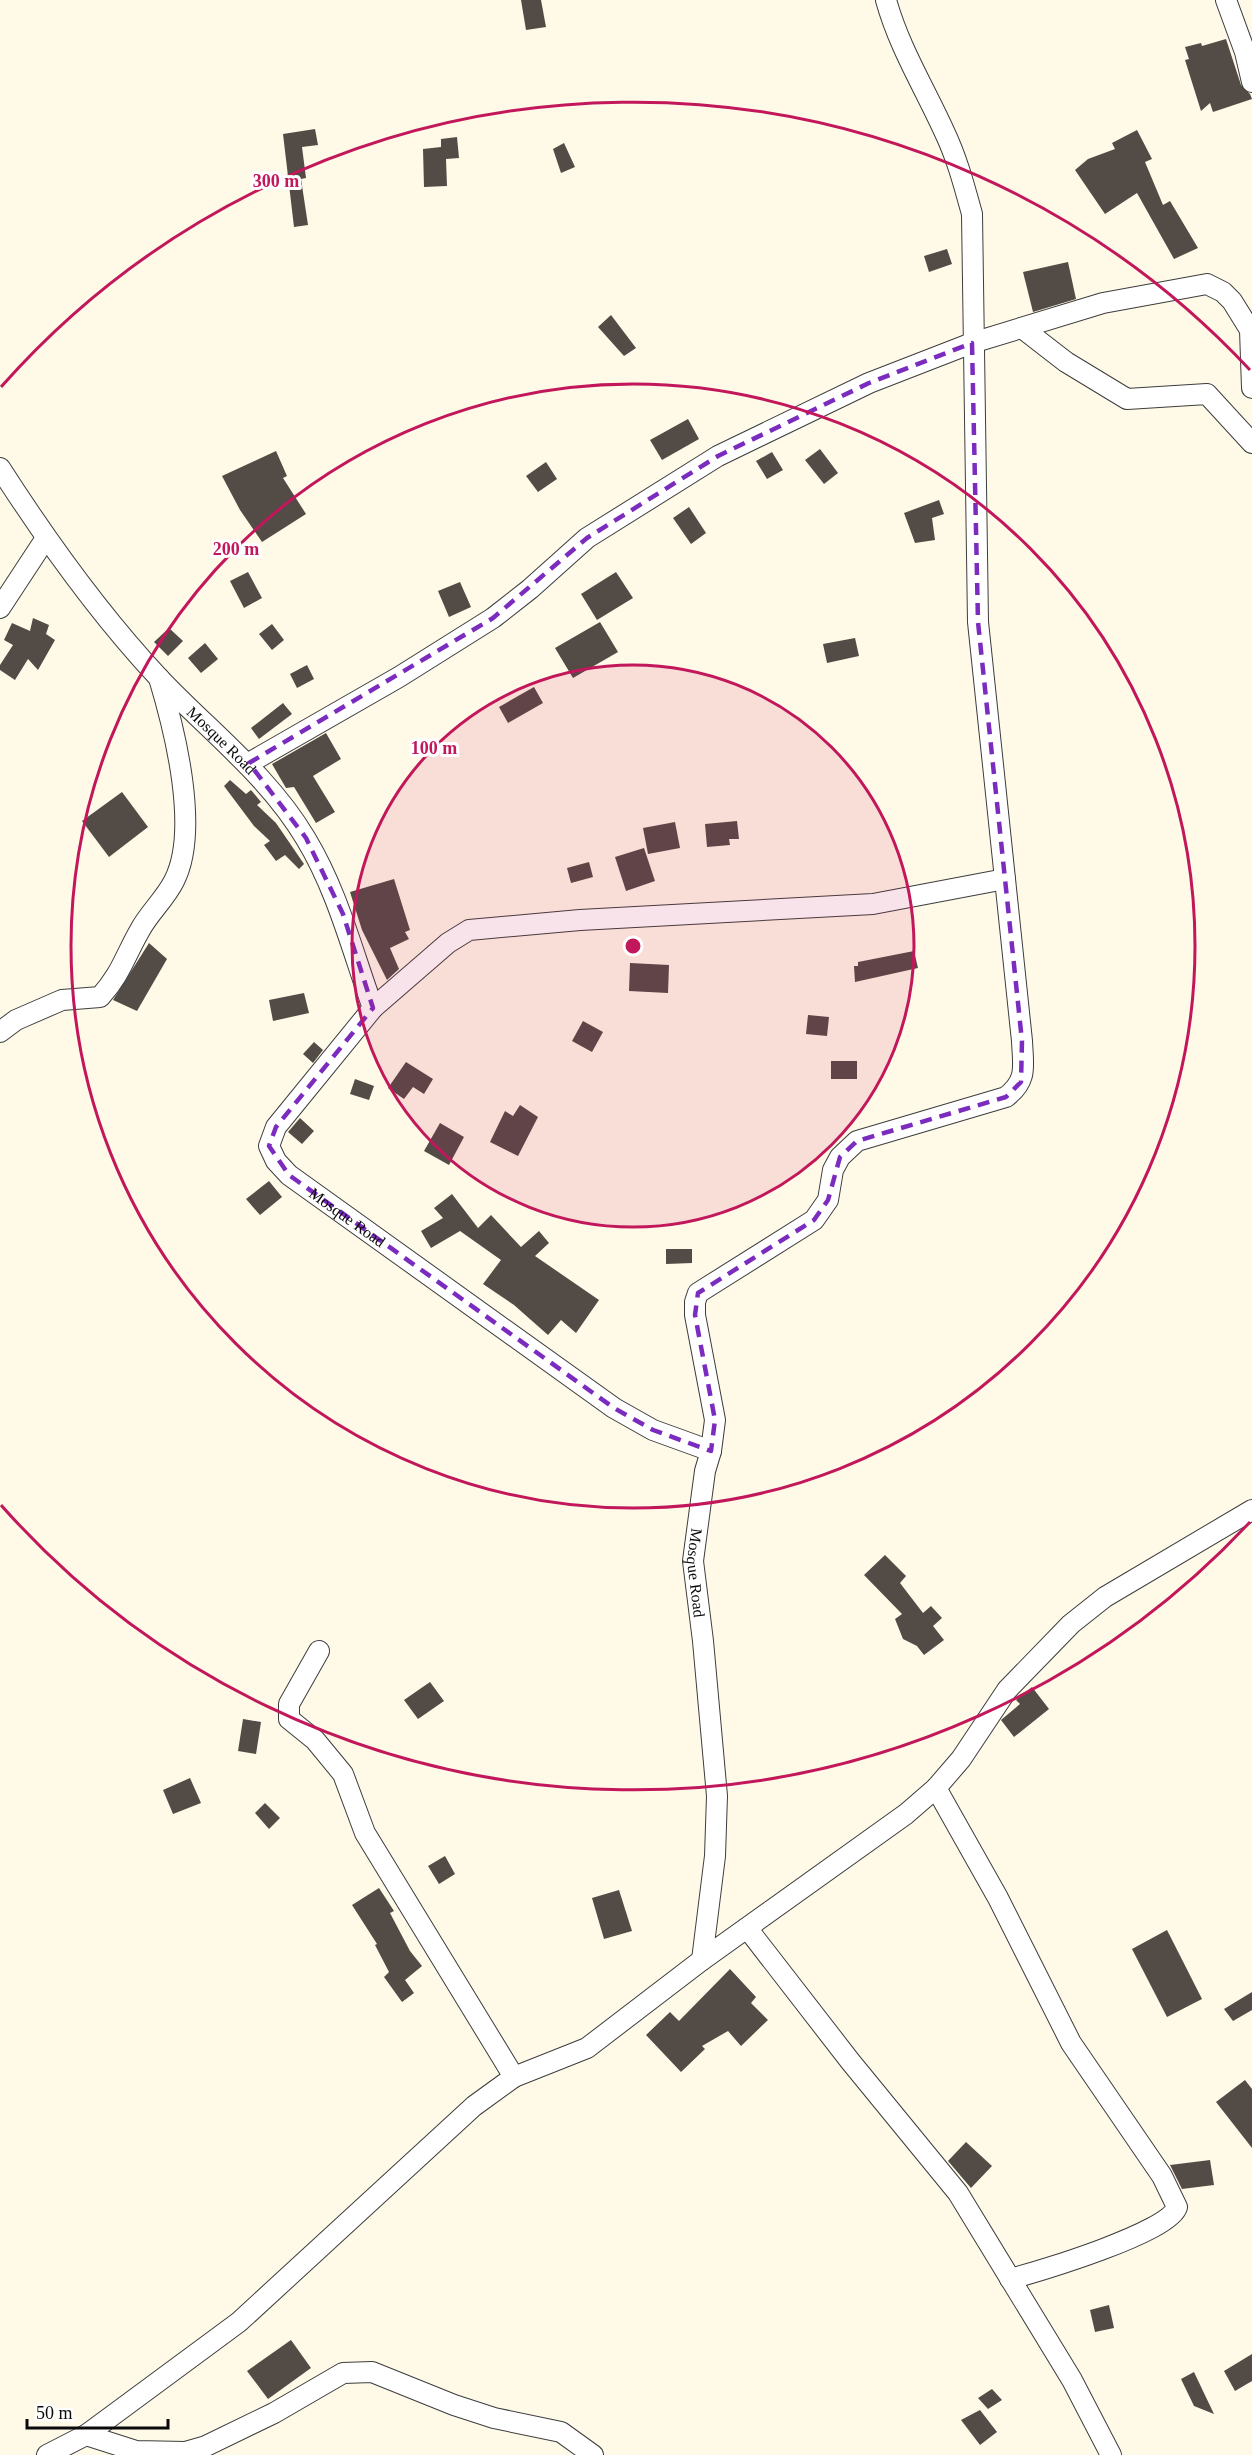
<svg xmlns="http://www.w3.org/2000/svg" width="1252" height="2455" font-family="'Times New Roman',serif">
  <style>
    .building { fill: #534b46 }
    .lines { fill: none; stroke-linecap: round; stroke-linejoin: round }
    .street-casing { stroke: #3d3d3d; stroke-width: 22 }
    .street { stroke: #fff; stroke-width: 20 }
    .marked { fill: none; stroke: #7b2cbf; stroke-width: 4.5; stroke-dasharray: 12 8; stroke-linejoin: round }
    .ring { fill: none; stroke: #c2185b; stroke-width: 3 }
    .labels { text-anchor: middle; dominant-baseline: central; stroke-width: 6; stroke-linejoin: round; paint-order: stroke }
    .street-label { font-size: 16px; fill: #0a0a0a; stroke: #fff }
    .centre { fill: #c2185b; stroke: #fff; stroke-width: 3 }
    .ring-label { font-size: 18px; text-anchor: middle; font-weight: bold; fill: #c2185b; stroke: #fff; stroke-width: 6; stroke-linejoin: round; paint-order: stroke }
  </style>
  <rect width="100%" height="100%" fill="#fffae7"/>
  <g class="building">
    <path d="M521,0H541L546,27L526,30Z"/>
    <path d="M1226,39L1241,85L1250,94L1252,99L1213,112L1210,103L1201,111L1185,60L1189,59L1185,47L1201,43L1202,46Z"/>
    <path d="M315,129L318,145L302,147L306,178L301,179L308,225L294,227L283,134Z"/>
    <path d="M1137,130L1152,159L1145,162L1163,205L1170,201L1198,248L1174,259L1137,193L1105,214L1075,170L1088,159L1115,149L1112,143Z"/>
    <path d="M457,137L459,158L446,159L447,186L424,187L423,149L441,147V139Z"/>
    <path d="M564,143L575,167L561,173L553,149Z"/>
    <path d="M947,249L952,264L929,272L924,256Z"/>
    <path d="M1068,262L1076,299L1033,312L1023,272Z"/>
    <path d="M611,315L636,348L624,356L598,327Z"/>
    <path d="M688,419L699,439L662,460L650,440Z"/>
    <path d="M820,449L838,473L824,484L805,460Z"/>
    <path d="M276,451L287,476L283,478L306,514L262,542L240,510L222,476Z"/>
    <path d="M772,452L783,470L767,479L756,461Z"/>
    <path d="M546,462L557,479L538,492L526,476Z"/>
    <path d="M939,500L944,514L932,518L935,540L915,543L904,513Z"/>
    <path d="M689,507L706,533L691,544L673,518Z"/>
    <path d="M248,572L262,598L244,608L230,581Z"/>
    <path d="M616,572L633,598L597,620L581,594Z"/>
    <path d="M460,582L471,607L449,617L438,591Z"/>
    <path d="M33,618L49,625L46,634L55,640L38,670L28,659L15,680L0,670V665L13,645L4,640L12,623L30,631Z"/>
    <path d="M600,622L618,652L573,678L555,648Z"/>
    <path d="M272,624L284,640L272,650L259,634Z"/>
    <path d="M169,628L183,641L168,656L154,642Z"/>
    <path d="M855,638L859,656L827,663L823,644Z"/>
    <path d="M205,643L218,659L201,673L188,658Z"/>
    <path d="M307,665L314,679L297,688L290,674Z"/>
    <path d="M534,687L543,703L508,723L499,707Z"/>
    <path d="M283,703L292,714L259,739L251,728Z"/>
    <path d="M326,733L341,759L313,776L335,812L316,823L294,787L286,788L272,764Z"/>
    <path d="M230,780L246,794L251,790L261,802L257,805L276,823L304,864L299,869L285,855L276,861L264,845L270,841L254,826L224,786Z"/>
    <path d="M122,792L148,827L109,857L82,821Z"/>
    <path d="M737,821L739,839H729L730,845L707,847L705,824Z"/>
    <path d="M675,822L680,848L648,854L643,828Z"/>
    <path d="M644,848L655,881L626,891L615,857Z"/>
    <path d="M589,862L593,877L571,883L567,868Z"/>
    <path d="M394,879L410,930L405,932L409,939L390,948L399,969L387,980L362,930L350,892Z"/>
    <path d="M149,943L167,959L137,1011L113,1000Z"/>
    <path d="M914,951L918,968L855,982L854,966H858V962Z"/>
    <path d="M630,963L669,965L668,993L629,991Z"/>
    <path d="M304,993L309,1013L273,1021L269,1000Z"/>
    <path d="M808,1015L829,1017L827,1036L806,1034Z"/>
    <path d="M583,1021L603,1032L592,1052L572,1041Z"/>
    <path d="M314,1042L323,1050L313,1063L303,1054Z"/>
    <rect x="831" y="1061" width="26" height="18"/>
    <path d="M406,1062L433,1079L424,1094L413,1087L404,1099L388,1088Z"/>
    <path d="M355,1079L374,1086L369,1100L350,1094Z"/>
    <path d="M520,1105L538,1117L518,1156L490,1142L505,1111L513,1116Z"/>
    <path d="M300,1118L314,1131L302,1144L288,1132Z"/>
    <path d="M440,1123L464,1137L449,1165L424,1151Z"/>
    <path d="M269,1181L282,1197L260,1215L246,1199Z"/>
    <path d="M452,1194L478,1228L491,1215L521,1247L539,1231L549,1243L535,1256L599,1300L576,1333L561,1320L548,1335L514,1305L483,1284L501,1260L460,1231L431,1248L421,1231L443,1218L434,1208Z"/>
    <path d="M666,1249H692V1263L666,1264Z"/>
    <path d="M885,1555L906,1576L900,1583L923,1613L931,1606L942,1618L933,1626L944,1640L924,1655L917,1646L903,1639L895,1619L902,1614L864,1575Z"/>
    <path d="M430,1682L444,1701L418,1719L404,1700Z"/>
    <path d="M1032,1687L1049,1709L1014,1737L1001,1720L1020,1704L1016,1700Z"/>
    <path d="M243,1719L261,1722L256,1754L238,1751Z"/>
    <path d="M190,1778L201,1803L173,1814L163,1790Z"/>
    <path d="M265,1803L280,1818L269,1829L255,1813Z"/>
    <path d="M445,1856L455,1874L439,1884L428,1866Z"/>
    <path d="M379,1888L394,1911L390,1913L410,1951L422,1966L405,1980L414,1993L402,2002L384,1977L389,1972L375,1945L377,1944L352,1905Z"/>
    <path d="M619,1890L632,1931L604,1939L592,1898Z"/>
    <path d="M1167,1930L1202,1999L1167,2017L1132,1949Z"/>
    <path d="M730,1969L756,1997L751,2003L768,2020L741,2046L728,2031L702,2046L705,2049L681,2072L646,2035L670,2012L679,2021Z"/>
    <path d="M1252,1992V2010L1233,2021L1224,2009Z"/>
    <path d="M1245,2080L1252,2089V2148L1216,2102Z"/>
    <path d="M966,2142L992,2166L971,2188L948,2161Z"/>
    <path d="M1210,2160L1214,2185L1182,2189L1170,2165Z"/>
    <path d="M1109,2305L1114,2328L1095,2332L1090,2310Z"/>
    <path d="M291,2340L311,2368L268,2399L247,2371Z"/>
    <path d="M1252,2354V2381L1235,2391L1224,2371Z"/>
    <path d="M1194,2372L1203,2391L1214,2414L1194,2406L1181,2379Z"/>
    <path d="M992,2389L1002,2400L988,2409L978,2398Z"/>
    <path d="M980,2410L997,2432L980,2445L961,2420Z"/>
  </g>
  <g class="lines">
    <g class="street-casing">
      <g id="street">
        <path d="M1226,0L1245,52L1252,82"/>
        <path d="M1022,328L1066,362L1127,399L1207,394L1252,443"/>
        <path id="s1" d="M0,468C47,541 99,614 159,678C209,731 268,775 306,839C338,892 352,951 373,1008L276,1127L269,1146L276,1161L289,1175L614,1408L653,1430L711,1451L705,1471L693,1561L703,1641L717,1796L715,1856L702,1960"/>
        <path d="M0,608L46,538"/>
        <path d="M249,763L399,677L493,618L530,589L587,538L718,456L869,383L972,343L1103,303L1207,284L1223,292L1232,301L1250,330L1252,388"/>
        <path d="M373,1008L448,943L469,930L580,920L873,904L1005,879"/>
        <path d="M0,1032L16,1020L62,1000L100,997C121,974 125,956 140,930C149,913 165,899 174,881C200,831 175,731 159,678"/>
        <path d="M711,1451L715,1420L695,1315V1302L698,1293L814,1220L828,1200L833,1170L840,1157L857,1141L1006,1097C1028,1080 1023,1066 1022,1041L978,622L972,214C964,185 957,158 944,131C924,87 899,47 886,0"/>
        <path d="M319,1651L289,1704V1719L315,1740L343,1774L365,1833L514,2077"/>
        <path d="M936,1788L998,1898L1071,2043L1162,2176L1177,2207C1170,2232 1038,2272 1010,2279"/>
        <path d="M747,1928L850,2061L958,2193L1072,2380L1111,2455"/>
        <path d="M86,2435L136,2451L185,2452L206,2446L274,2413L343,2373L372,2372L454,2405L494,2418L561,2432L593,2455"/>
        <path d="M47,2455L86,2435L239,2322L474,2106L514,2077L587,2048L702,1960L906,1814L936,1788L961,1759L1007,1690L1071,1624L1105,1597L1252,1510"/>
      </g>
    </g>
    <use href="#street" class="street"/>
  </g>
  <path class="marked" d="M972,343L978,622L1022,1041L1021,1082L1006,1097L857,1141L840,1157L828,1200L814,1220L698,1293L695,1315L715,1420L711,1451L653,1430L614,1408L289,1175L269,1146L276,1127L373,1008L343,914L306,838L249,763L493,618L587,538L718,456L869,383Z"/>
  <circle cx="633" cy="946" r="281" fill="#c2185b" fill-opacity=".12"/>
  <g class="ring">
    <circle cx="633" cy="946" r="281"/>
    <circle cx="633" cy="946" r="562"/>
    <path d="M1250 1522A844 844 0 0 1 1 1505M1 387A844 844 0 0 1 1250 370"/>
  </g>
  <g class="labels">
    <g class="street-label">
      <text stroke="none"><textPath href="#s1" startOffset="352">Mosque Road</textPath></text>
      <text stroke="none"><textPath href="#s1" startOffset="946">Mosque Road</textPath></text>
      <text stroke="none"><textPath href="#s1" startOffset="1504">Mosque Road</textPath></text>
    </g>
  </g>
  <circle cx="633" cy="946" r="9" class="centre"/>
  <g class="ring-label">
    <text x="276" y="187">300 m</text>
    <text x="236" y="555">200 m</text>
    <text x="434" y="754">100 m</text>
  </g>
  <path d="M27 2419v9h141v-9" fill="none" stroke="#0a0a0a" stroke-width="3"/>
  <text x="36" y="2419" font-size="18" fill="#0a0a0a" stroke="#ffffff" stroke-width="4.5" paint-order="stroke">50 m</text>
</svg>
